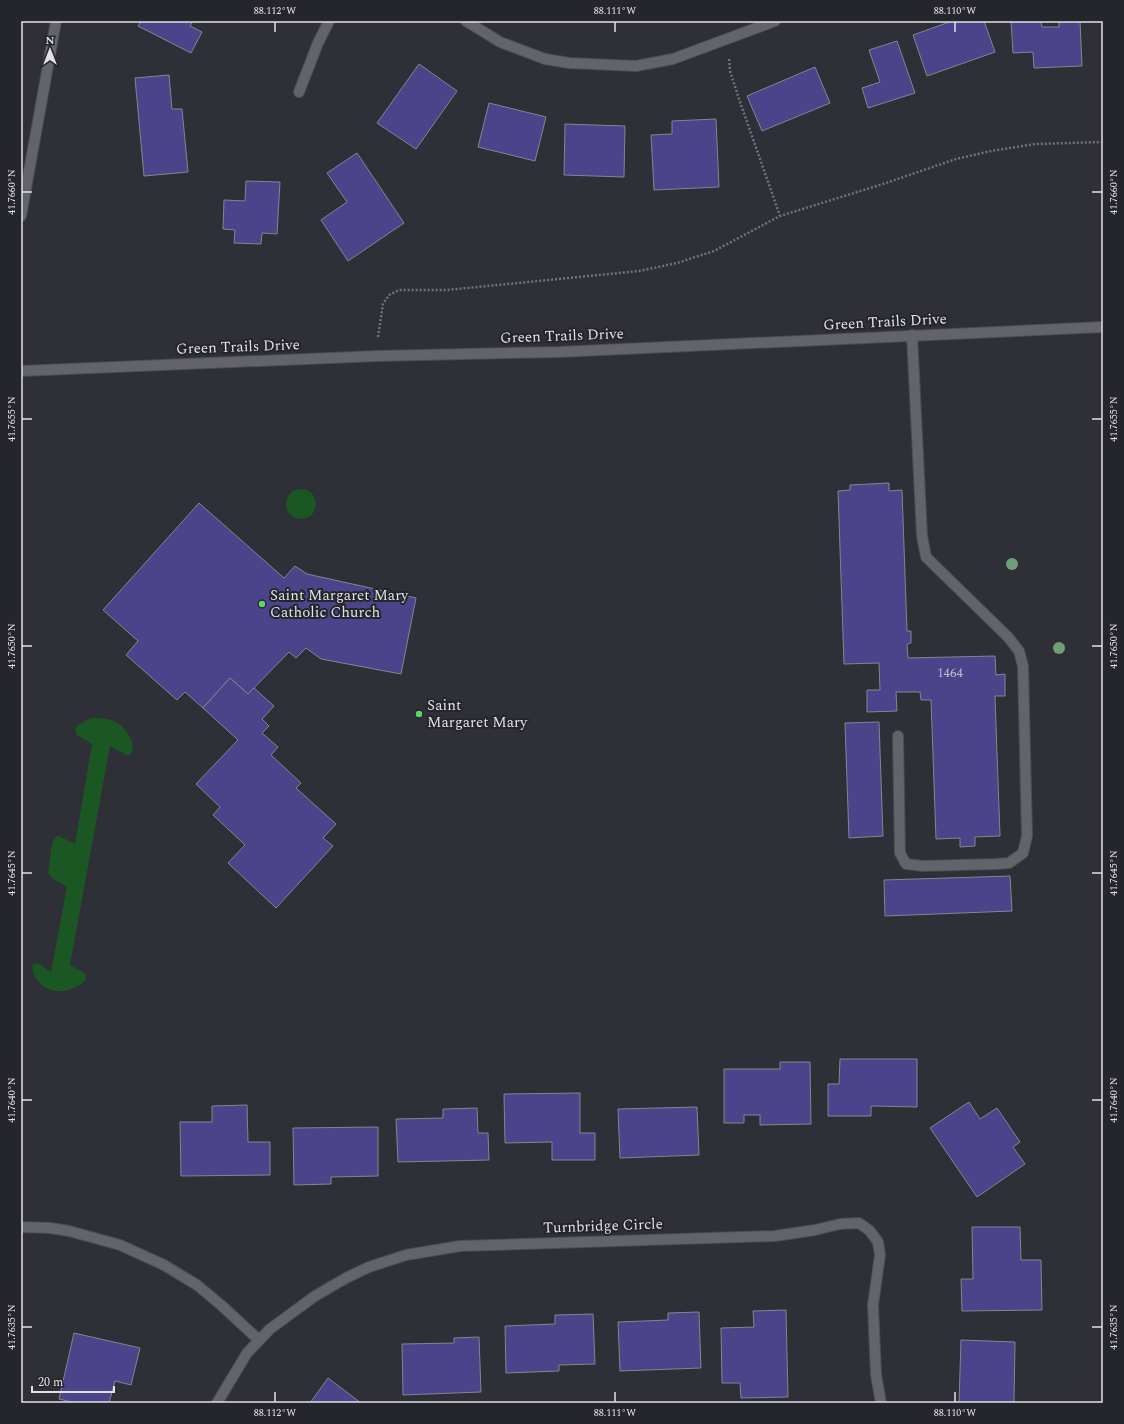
<svg xmlns="http://www.w3.org/2000/svg" width="1124" height="1424" font-family="Spectral,serif">
  <style>
    .green { fill: #1a5723 }
    .building { fill: #4c448a; stroke: #85858e }
    .lines { fill: none; stroke-linecap: round; stroke-linejoin: round }
    .lane-casing { stroke: #4c4c52; stroke-width: 12 }
    .street-casing { stroke: #4c4c52; stroke-width: 12 }
    .secondary-casing { stroke: #4c4c52; stroke-width: 12 }
    .path { stroke: #727279; stroke-width: 2.5; stroke-dasharray: 2 2; stroke-linecap: butt }
    .lane { stroke: #63636c; stroke-width: 10 }
    .street { stroke: #63636c; stroke-width: 10 }
    .secondary { stroke: #63636c; stroke-width: 10 }
    .tree { fill: #6ea075 }
    .ticks { fill: none; stroke: #e1e1e6; stroke-width: 1.5 }
    .poi-dot { fill: #5ed56c; stroke: #25252c; stroke-width: 1.5 }
    .labels { text-anchor: middle; dominant-baseline: central; stroke-width: 4; stroke-linejoin: round; paint-order: stroke }
    .number-label { font-size: 13px; fill: #bcbacf }
    .street-label { font-size: 15px; fill: #e1e1e6; stroke: #25252c }
    .poi-label { font-size: 15px; fill: #e1e1e6; stroke: #25252c; text-anchor: start }
    .neatline { fill: none; stroke: #e1e1e6; stroke-width: 1.5 }
    .ticks-label { font-size: 10px; text-anchor: middle; fill: #e1e1e6 }
  </style>
  <rect width="100%" height="100%" fill="#2f2f37"/>
  <g class="green">
    <circle cx="301" cy="504" r="15"/>
    <path d="M91,718C100,718 108,718 116,722C125,726 140,747 129,755H126L110,746L70,965L86,974V980C80,986 70,991 61,991C46,992 30,979 33,964L38,963L51,972L67,887L52,878L48,873L52,844L55,837L59,836L75,844L92,744L77,735L75,729L79,724Z"/>
  </g>
  <g class="building">
    <path d="M141,21H193L190,26L202,32L191,53L138,26Z"/>
    <path d="M952,21H984L995,52L927,76L913,35Z"/>
    <path d="M1011,21H1041L1042,27H1059V21H1080L1082,66L1034,68L1033,52L1013,53Z"/>
    <path d="M897,41L915,93L868,108L862,88L880,82L869,50Z"/>
    <path d="M419,64L457,91L416,149L377,123Z"/>
    <path d="M815,67L830,103L762,131L747,96Z"/>
    <path d="M169,75L172,109H182L188,172L144,176L135,78Z"/>
    <path d="M489,103L546,117L535,161L478,147Z"/>
    <path d="M716,119L719,187L654,190L651,135L672,134V121Z"/>
    <path d="M565,124L625,126L624,177L564,175Z"/>
    <path d="M357,153L404,223L348,261L321,220L347,202L327,173Z"/>
    <path d="M246,181L280,182L277,234L262,233L261,244L234,243L235,230L223,229L224,200L245,201Z"/>
    <path d="M889,483V491L902,490L907,631H911V643L907,644L908,658L995,656L996,675L1005,674V696H995L1000,836L975,837V846L960,847V838L936,839L931,700H921L920,692H896L897,711L867,712V690H880L879,663L844,664L838,491L850,490V485Z"/>
    <path d="M199,503L284,578L295,566L307,574L416,598L401,674L321,659L306,648L296,658L289,652L248,694L230,678L203,708L185,692L177,700L126,655L138,641L103,610Z"/>
    <path d="M230,678L248,694L254,688L274,706L262,719L269,726L262,733L278,747L271,755L301,783L296,788L336,824L323,838L333,846L276,908L228,863L245,845L213,815L220,807L196,784L238,740L203,708Z"/>
    <path d="M879,722L883,836L849,838L845,723Z"/>
    <path d="M1010,876L1012,911L885,916L884,880Z"/>
    <path d="M840,1059H917V1107L871,1106V1116H828V1084H839Z"/>
    <path d="M780,1062H810L811,1124L760,1125V1115H744V1123H724V1069H780Z"/>
    <path d="M580,1093V1133H595V1160H552V1142L505,1143L504,1094Z"/>
    <path d="M969,1102L980,1119L997,1108L1020,1142L1013,1147L1025,1164L977,1197L930,1128Z"/>
    <path d="M247,1105L248,1142H270V1175L181,1176L180,1122H212V1106Z"/>
    <path d="M697,1107L699,1155L620,1158L618,1109Z"/>
    <path d="M477,1108L478,1133H488L489,1160L398,1162L396,1119L443,1118V1109Z"/>
    <path d="M378,1127V1176L331,1177V1184L294,1185L293,1128Z"/>
    <path d="M972,1227H1020L1021,1260H1041L1042,1310L962,1311L961,1279H973Z"/>
    <path d="M786,1310L788,1397L741,1398L740,1383H722L721,1328L754,1327L753,1311Z"/>
    <path d="M699,1312L701,1368L620,1371L618,1322L668,1320V1313Z"/>
    <path d="M593,1314L595,1364L559,1365V1371L506,1373L505,1326L555,1324V1315Z"/>
    <path d="M74,1333L140,1348L131,1385L115,1381L109,1403H76L59,1399Z"/>
    <path d="M479,1337L481,1392L403,1395L402,1344L454,1343V1338Z"/>
    <path d="M961,1340L1015,1342L1014,1403H959Z"/>
    <path d="M328,1378L361,1403H310Z"/>
  </g>
  <g class="lines">
    <g class="lane-casing">
      <path id="lane" d="M898,736L900,853L906,864L923,866L996,864L1009,863L1023,853L1027,836L1023,666L1019,651L1008,637L926,557L922,536L912,335"/>
    </g>
    <g class="street-casing">
      <g id="street">
        <path d="M466,21L500,42L545,59L569,63L636,66L673,59L775,21"/>
        <path d="M299,92L318,43L329,21"/>
        <path d="M21,371L377,356L559,352L1103,327"/>
        <path d="M21,1227L50,1228L69,1231L120,1245L164,1265L197,1285L221,1305L259,1340"/>
        <path d="M217,1403L247,1353L270,1329L315,1296L346,1278L369,1267L406,1255L460,1246L775,1236L815,1230L840,1224L859,1223L870,1231L878,1242L880,1255L873,1305L876,1375L881,1403"/>
      </g>
    </g>
    <g class="secondary-casing">
      <path id="secondary" d="M21,216L56,21"/>
    </g>
    <g class="path">
      <path d="M729,59L730,71L739,99L780,216"/>
      <path d="M378,337L383,304L389,295L399,290H447L639,271L677,263L714,251L780,216L883,184L956,159L991,151L1035,144L1103,142"/>
    </g>
    <use href="#lane" class="lane"/>
    <use href="#street" class="street"/>
    <use href="#secondary" class="secondary"/>
  </g>
  <g class="tree">
    <circle cx="1012" cy="564" r="6"/>
    <circle cx="1059" cy="648" r="6"/>
  </g>
  <path class="ticks" d="M275,22V32M615,22V32M955,22V32M22,192H32M1092,192H1102M22,419H32M1092,419H1102M22,646H32M1092,646H1102M22,873H32M1092,873H1102M22,1100H32M1092,1100H1102M22,1327H32M1092,1327H1102M275,1392V1402M615,1392V1402M955,1392V1402"/>
  <g class="poi-dot">
    <circle cx="262" cy="604" r="4"/>
    <circle cx="419" cy="714" r="4"/>
  </g>
  <g class="labels">
    <g class="number-label">
      <text x="950" y="673">1464</text>
    </g>
    <g class="street-label">
      <text transform="translate(885 322) rotate(-3)">Green Trails Drive</text>
      <text transform="translate(562 336) rotate(-2)">Green Trails Drive</text>
      <text transform="translate(238 347) rotate(-2)">Green Trails Drive</text>
      <text transform="translate(603 1226) rotate(-2)">Turnbridge Circle</text>
    </g>
    <g class="poi-label">
      <text x="270" y="595">Saint Margaret Mary<tspan x="270" dy="17">Catholic Church</tspan></text>
      <text x="427" y="705">Saint<tspan x="427" dy="17">Margaret Mary</tspan></text>
    </g>
  </g>
  <rect width="1124" height="1424" fill="none" stroke="#25252c" stroke-width="44"/>
  <g transform="translate(50 50)" stroke="#25252c" stroke-width="3" paint-order="stroke">
  <path d="M0-3L7 15L0 10L-7 15Z" fill="#e1e1e6"/>
  <text y="-6" font-size="11" font-weight="bold" text-anchor="middle" fill="#e1e1e6">N</text>
  </g>
  <path d="M32 1386v6h82v-6" fill="none" stroke="#e1e1e6" stroke-width="2"/>
  <text x="38" y="1386" font-size="12" fill="#e1e1e6" stroke="#25252c" stroke-width="3" paint-order="stroke">20 m</text>
  <rect x="22" y="22" width="1080" height="1380" class="neatline"/>
  <g class="ticks-label">
    <text x="275" y="14">88.112°W</text>
    <text x="615" y="14">88.111°W</text>
    <text x="955" y="14">88.110°W</text>
    <text transform="translate(11 192) rotate(-90)" y="4">41.7660°N</text>
    <text transform="translate(1113 192) rotate(-90)" y="4">41.7660°N</text>
    <text transform="translate(11 419) rotate(-90)" y="4">41.7655°N</text>
    <text transform="translate(1113 419) rotate(-90)" y="4">41.7655°N</text>
    <text transform="translate(11 646) rotate(-90)" y="4">41.7650°N</text>
    <text transform="translate(1113 646) rotate(-90)" y="4">41.7650°N</text>
    <text transform="translate(11 873) rotate(-90)" y="4">41.7645°N</text>
    <text transform="translate(1113 873) rotate(-90)" y="4">41.7645°N</text>
    <text transform="translate(11 1100) rotate(-90)" y="4">41.7640°N</text>
    <text transform="translate(1113 1100) rotate(-90)" y="4">41.7640°N</text>
    <text transform="translate(11 1327) rotate(-90)" y="4">41.7635°N</text>
    <text transform="translate(1113 1327) rotate(-90)" y="4">41.7635°N</text>
    <text x="275" y="1416">88.112°W</text>
    <text x="615" y="1416">88.111°W</text>
    <text x="955" y="1416">88.110°W</text>
  </g>
</svg>
